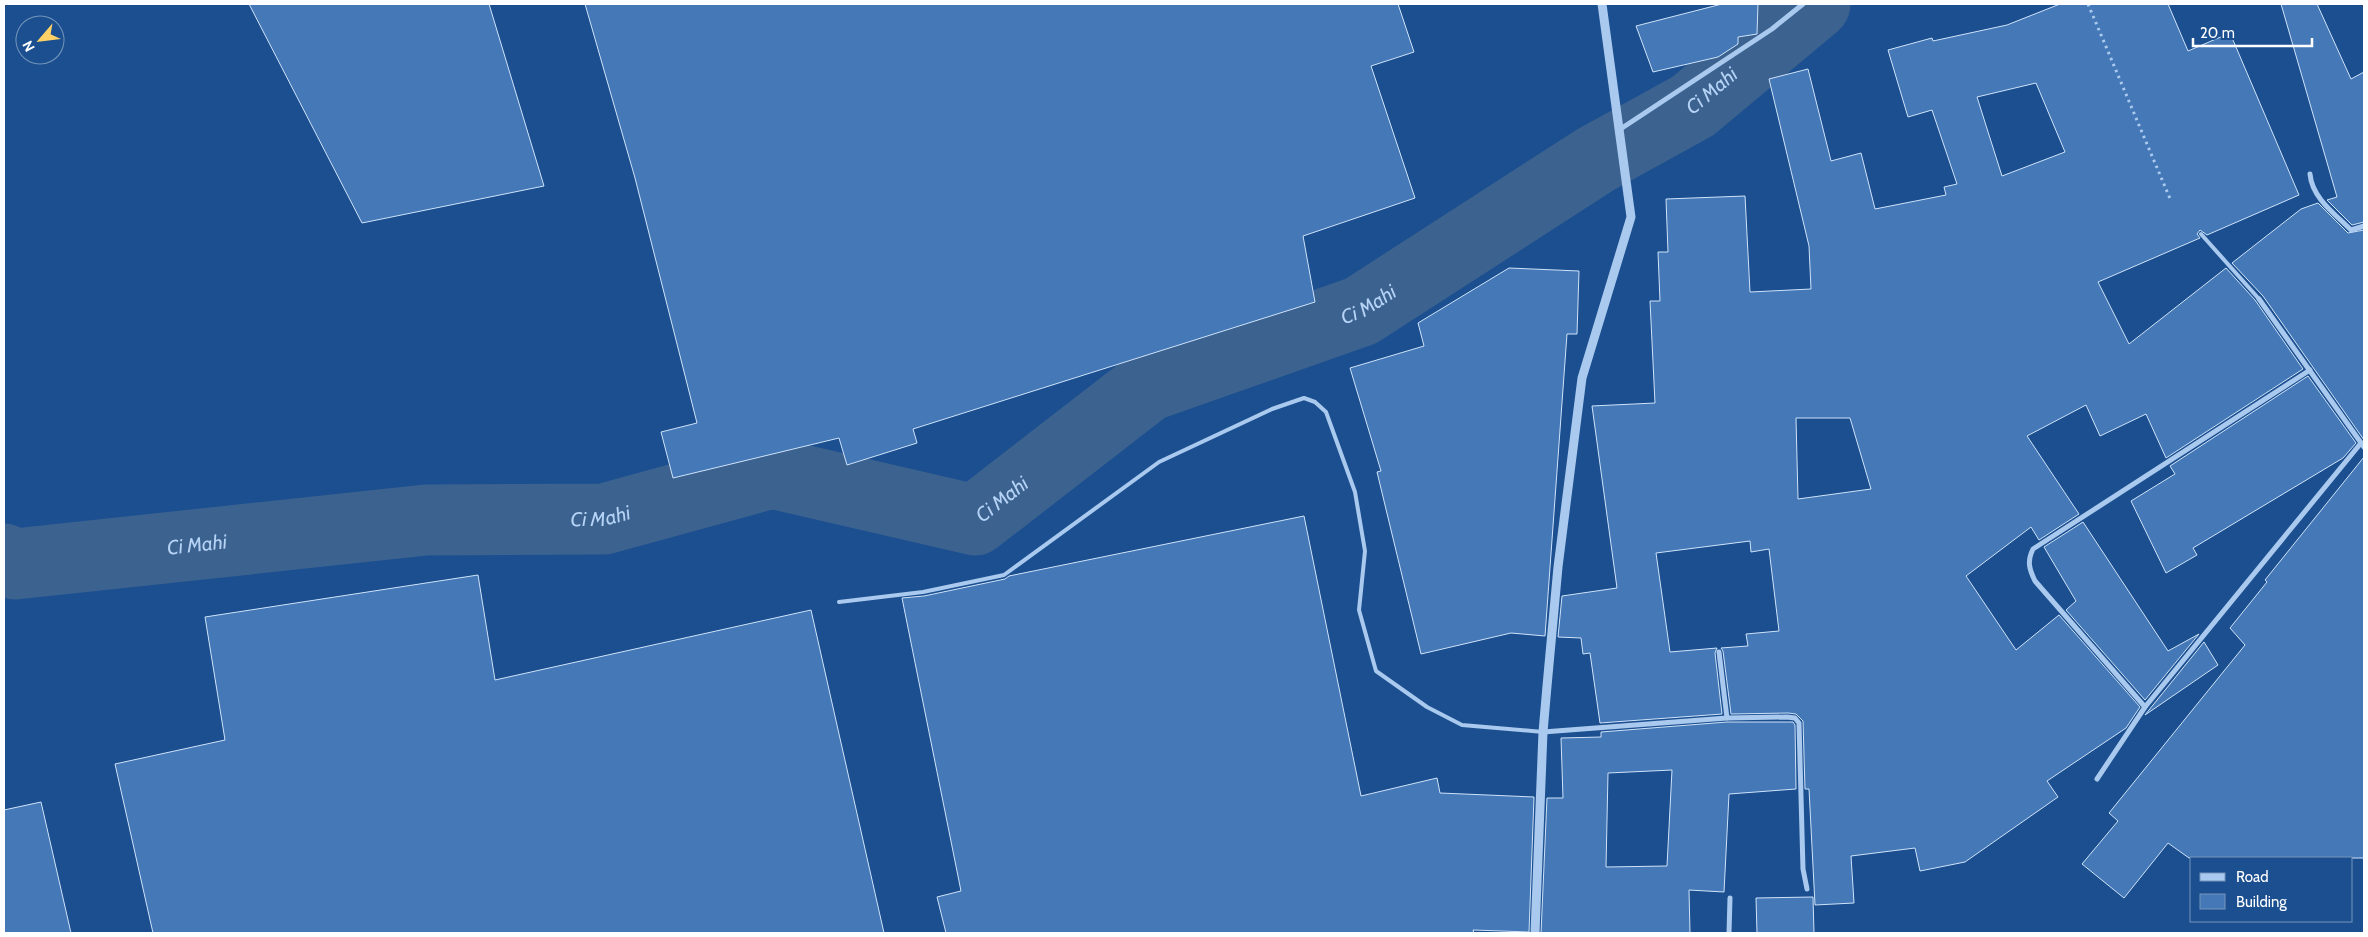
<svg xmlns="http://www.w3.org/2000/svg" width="2368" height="937" font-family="Cabin,sans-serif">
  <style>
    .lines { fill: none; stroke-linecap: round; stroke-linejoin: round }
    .river { stroke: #3c6290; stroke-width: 71 }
    .building { fill: #4478b7; stroke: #cfe3fa; fill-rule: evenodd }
    .path { stroke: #a9c9ee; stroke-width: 3; stroke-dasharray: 2.5 4; stroke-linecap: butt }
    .service { stroke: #a9c9ee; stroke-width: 4 }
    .minor { stroke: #a9c9ee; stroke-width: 5 }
    .tertiary { stroke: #a9c9ee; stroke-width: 9 }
    .labels { text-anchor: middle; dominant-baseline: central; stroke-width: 4; stroke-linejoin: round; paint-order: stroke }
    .water-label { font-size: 20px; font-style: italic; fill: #b5d3f5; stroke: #1b4f8f }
  </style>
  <rect width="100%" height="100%" fill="#1b4f8f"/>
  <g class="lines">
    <path class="river" id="s1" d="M4,559L15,564L426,520L604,519L772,473L975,520L1148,386L1361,311L1595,160L1693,106L1815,4"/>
  </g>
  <g class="building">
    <path d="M249,4H489L544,186L362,223Z"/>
    <path d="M585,4H1398L1414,52L1371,66L1415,198L1303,236L1315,302L913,429L917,443L847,465L839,438L673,478L661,432L697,423L635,178Z"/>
    <path d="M1722,4H1758L1757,34L1738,37V44L1718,57L1653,72L1636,26Z"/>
    <path d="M2060,4H2168L2188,51L2230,33L2299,195L2207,235L2200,230L2197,234L2200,238L2098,282L2129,344L2226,268L2255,300L2303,369L2166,458L2146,414L2100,436L2086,405L2027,436L2079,514L2039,540L2031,527L1966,576L2016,650L2059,615L2140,707L2126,728L2047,781L2058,797L1965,862L1920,871L1915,848L1851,856L1854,903L1815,905L1809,789H1805L1803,721L1796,714L1788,713L1731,714L1723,651L1721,648L1748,646L1746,634L1779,631L1769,549L1751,552L1750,541L1656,553L1670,652L1717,648L1715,653L1722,714L1600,723L1590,653L1583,654L1581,638L1558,637L1562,596L1617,588L1592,406L1655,403L1650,301H1660L1658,252H1668L1666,199L1745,196L1750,292L1811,289L1809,246L1769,79L1808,69L1831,161L1861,153L1875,209L1946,195L1944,187L1957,184L1932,110L1908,117L1888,50L1932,38L1933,41L2007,25ZM2036,83L2065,152L2002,176L1977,97ZM1796,418H1850L1871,489L1798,499Z"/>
    <path d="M2281,4H2317L2351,79L2364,72V222L2352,225L2327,200L2337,197Z"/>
    <path d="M2318,203L2348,233L2364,230V440L2263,296L2232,263L2301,209Z"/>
    <path d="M1509,268L1579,271L1577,334H1567L1545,636L1511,633L1421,654L1377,472L1381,471L1350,368L1424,346L1418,323Z"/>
    <path d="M2308,376L2356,443L2343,458L2193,548L2197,555L2166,573L2131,501L2175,474L2170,466Z"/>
    <path d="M2364,457V858H2189L2168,843L2124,898L2082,864L2118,821L2109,813L2245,645L2230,628L2267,582L2265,580Z"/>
    <path d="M1304,516L1361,796L1437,778L1440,793L1534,797L1529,932L1473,930L1474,933H946L937,897L961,891L902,598L924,596L1005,579L1009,576Z"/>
    <path d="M2083,522L2168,651L2199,634L2145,700L2066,610L2076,601L2044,547Z"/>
    <path d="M478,575L495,680L811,610L884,933H153L115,764L225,740L205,617Z"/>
    <path d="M2204,642L2218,665L2145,715L2149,710Z"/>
    <path d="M1727,722H1793L1795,725L1796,789L1729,794L1724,892L1689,890L1690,933H1541L1547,798H1563L1561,738L1601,737V732ZM1672,770L1667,866L1606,867L1608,773Z"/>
    <path d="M41,802L71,933H4V810Z"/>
    <path d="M1813,897L1814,933H1757L1756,898Z"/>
  </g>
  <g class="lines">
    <path class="path" d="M2088,4L2171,201"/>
    <g class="service">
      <path d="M2201,234L2259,299"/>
      <path d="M839,602L923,592L1004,575L1159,462L1272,409L1304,398L1315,402L1326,412L1355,492L1365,551L1359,610L1376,671L1427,707L1462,725L1543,732"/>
    </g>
    <g class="minor">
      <path d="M1619,130L1772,29L1803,4"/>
      <path d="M2310,174C2312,198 2335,214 2351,230L2364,226"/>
      <path d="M2259,299L2364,447"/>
      <path d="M2145,707L2035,581C2029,569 2027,561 2033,549L2310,370"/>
      <path d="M1727,718L1787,717L1795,718L1799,723L1803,869L1807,889"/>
      <path d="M1543,732L1727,718L1719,652"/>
      <path d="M2097,779L2145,707L2361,443"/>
      <path d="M1729,933L1730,898"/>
    </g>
    <path class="tertiary" d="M1535,933L1543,732L1547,686L1558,567L1582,378L1631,217L1602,4"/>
  </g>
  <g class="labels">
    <g class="water-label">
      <text stroke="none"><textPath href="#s1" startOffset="1845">Ci Mahi</textPath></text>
      <text stroke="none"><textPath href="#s1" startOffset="1440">Ci Mahi</textPath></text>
      <text stroke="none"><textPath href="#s1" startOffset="1020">Ci Mahi</textPath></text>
      <text stroke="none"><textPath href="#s1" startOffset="600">Ci Mahi</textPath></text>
      <text stroke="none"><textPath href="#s1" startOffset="195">Ci Mahi</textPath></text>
    </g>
  </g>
  <rect width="2368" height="937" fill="none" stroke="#ffffff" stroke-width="10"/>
  <rect x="2190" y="857" width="162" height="65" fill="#1b4f8f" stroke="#7695bc"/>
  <rect x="2200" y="873" width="25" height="8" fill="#a9c9ee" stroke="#7695bc"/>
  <text x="2236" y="882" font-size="15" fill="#ffffff">Road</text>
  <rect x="2200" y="894" width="25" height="15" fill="#4478b7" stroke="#7695bc"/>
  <text x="2236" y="907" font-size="15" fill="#ffffff">Building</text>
  <g transform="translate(40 40) rotate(242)"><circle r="24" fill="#1b4f8f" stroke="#7695bc"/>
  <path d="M0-4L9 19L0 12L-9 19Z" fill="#ffd166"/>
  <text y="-8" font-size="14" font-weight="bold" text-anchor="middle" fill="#ffffff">N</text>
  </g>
  <path d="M2193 38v8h119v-8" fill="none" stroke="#ffffff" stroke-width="2.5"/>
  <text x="2200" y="38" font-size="15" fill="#ffffff" stroke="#1b4f8f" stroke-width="4" paint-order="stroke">20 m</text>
</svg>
